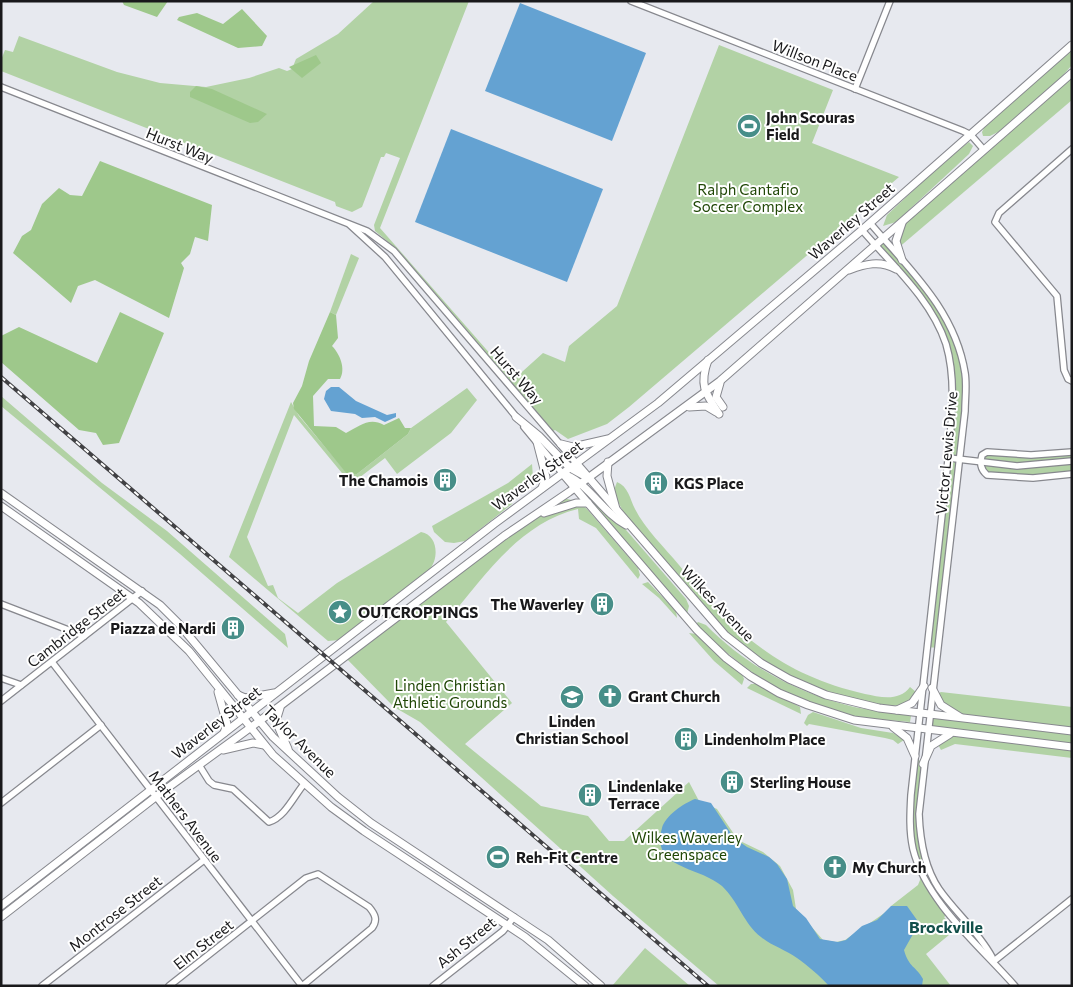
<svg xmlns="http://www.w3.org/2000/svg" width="1073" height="987" font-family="Commissioner,sans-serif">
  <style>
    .green { fill: #b2d2a5 }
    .forest { fill: #9ec88b }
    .water { fill: #64a2d2 }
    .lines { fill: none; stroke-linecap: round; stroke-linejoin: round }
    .minor-casing { stroke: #87888e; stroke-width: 8 }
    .major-casing { stroke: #87888e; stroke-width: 9 }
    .minor { stroke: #fff; stroke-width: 5.5 }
    .major { stroke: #fff; stroke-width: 7 }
    .rail-casing { stroke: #414144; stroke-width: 4 }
    .rail { stroke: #fff; stroke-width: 2; stroke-dasharray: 5.5; stroke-linecap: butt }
    .labels { text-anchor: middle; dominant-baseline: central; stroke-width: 4; stroke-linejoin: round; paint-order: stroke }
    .street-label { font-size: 15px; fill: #19191b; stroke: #fff }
    .poi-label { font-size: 15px; font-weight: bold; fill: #19191b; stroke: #fff; text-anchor: start }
    .park-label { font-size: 15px; fill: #204706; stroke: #fff }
    .neighbourhood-label { font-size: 16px; font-weight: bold; fill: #124f4a; stroke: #fff }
  </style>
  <rect width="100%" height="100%" fill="#e7e9ef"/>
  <g class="green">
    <path d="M374,1H469L380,228L513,380L543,353L565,362L569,346L617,306L719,45L833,90L812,143L899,177L629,407L607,424L568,439L555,430L553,431L398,250L375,231L374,225L400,158L386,153L384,157H381L362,207L352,212L336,206L335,202L1,71V60L5,50L13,52L19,36L117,72L160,83L206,87L249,78L279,68L287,71L292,69L296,59L338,34Z"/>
    <path d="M1072,50V65L1058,81L1000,131L990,136H983L982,132L986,124Z"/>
    <path d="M1072,73V100L897,249L904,218Z"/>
    <path d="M969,142L973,146L969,154L896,222L883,226L887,215L948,158Z"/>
    <path d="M882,238L946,318L965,374V411L938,648L927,647L952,403L946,344L924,302L875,245Z"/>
    <path d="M351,254L359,258L336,315L330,312Z"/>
    <path d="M467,388L477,400L451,433L397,474L385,458L351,484L294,415L247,537L268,586L273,585L278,598L298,613L337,583L421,532C438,535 439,558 430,569L340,640L328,641L229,557L291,402L299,416L347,473L357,474L408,434L411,428Z"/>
    <path d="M1,396L102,483L167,531L285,634L288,648L180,554L1,406Z"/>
    <path d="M987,452L1031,455L1072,452V474L1033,478L987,475L982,470V455Z"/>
    <path d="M532,464L533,477L516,492L512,504L465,541L454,543L445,542L434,532L432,526L508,483Z"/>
    <path d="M617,482C628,486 630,499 635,509C645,529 665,548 679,565C733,631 778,674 865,694C880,697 899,702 910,687L916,692C904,712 881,706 861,701C808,688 758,665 719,625C698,604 680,580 661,558C643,537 621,517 614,490Z"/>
    <path d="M587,485L686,599L689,606L687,614L583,493L581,490Z"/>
    <path d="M562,498L577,501L587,509L638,568L640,575L638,579L596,528L579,519L578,509C519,523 483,578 446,622L512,703L465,744L541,806L588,816L609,841H624L689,782L699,801L717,809L738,840L763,852L780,866L793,890L796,909L823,940L836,942L845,940L886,912L898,906H891L918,885L922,875L950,913L944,917L955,930L926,954L951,986H719L613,896L420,722L394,707L342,654L543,505Z"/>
    <path d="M648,582L676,611L677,618L659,598L642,584Z"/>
    <path d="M698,622L706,625C746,666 799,694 854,707C873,711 892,711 911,716L910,722C892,720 874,720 856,717C793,706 740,669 696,624Z"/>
    <path d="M689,633L696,634L742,674L744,679L742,685L714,661Z"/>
    <path d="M751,684H756L800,707L801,714L747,688Z"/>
    <path d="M941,692L1072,707V758L955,744L941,750L936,741L951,734L928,730L930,715L960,718L947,709L935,695Z"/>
    <path d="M813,712L861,728L893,733L904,740L898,744L893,740L885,738L809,724L807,726L804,723L808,715Z"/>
    <path d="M915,756L923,764L919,814L929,868L920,870L910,837Z"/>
    <path d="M645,948L690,986H612Z"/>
  </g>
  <g class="forest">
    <path d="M122,1H168L157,17L124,5Z"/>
    <path d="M242,9L267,36L262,46L238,48L177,20L179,17L197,13L223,24Z"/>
    <path d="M316,55L321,63L302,78L289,67Z"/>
    <path d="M196,86L212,89L267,114L258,122L250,123L190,97V92Z"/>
    <path d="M100,161L212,205L208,241L195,237L190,254L181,263L184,268L169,318L95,280L78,286L71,303L13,253L22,236L31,230L42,204L59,188L70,195L82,196Z"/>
    <path d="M120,312L164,333L119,443L103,445L96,433L79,430L1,362V336L19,327L97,363Z"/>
    <path d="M330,312L336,315L338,338L332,346C340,354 346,369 340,379H328L313,396L314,426L336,427L346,433C360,426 369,417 384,425L399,418L405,428H411L408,434L357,474H347L294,409L293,403L302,386L309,361Z"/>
  </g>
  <g class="water">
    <path d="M520,3L646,53L612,141L485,91Z"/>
    <path d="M451,129L603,189L567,282L415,222Z"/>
    <path d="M331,387H339L356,401L387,415L396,413V417L385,422L375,417L362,418L355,414L331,411L324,399L326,391Z"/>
    <path d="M695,799L711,803L734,838L747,847L769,857L777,864L787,879L793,906L806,918L820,939L838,942L846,940L862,926L877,920L891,906H907L917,920V927L904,950C909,968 916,966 923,979L922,986H829C820,976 808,966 797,958C786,950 772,946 761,937C744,924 738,901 722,886C699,866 650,869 662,828C665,816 684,803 695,799Z"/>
  </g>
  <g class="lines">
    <g class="minor-casing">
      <g id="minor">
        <path d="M631,1L963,131L971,135L984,150"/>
        <path d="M1,87L367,231L394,251L577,464"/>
        <path d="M855,89L890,1"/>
        <path d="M1072,149L999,213L995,222L1057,296L1064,370L1068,379L1072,381"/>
        <path d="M870,223C909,269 955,310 965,373C967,385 965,399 965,411L919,814C920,840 924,867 939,889C955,912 978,931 992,957"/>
        <path d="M350,225L385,257L518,419"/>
        <path d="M862,230C892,265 931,299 946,344C956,378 952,416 949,451L911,795C910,813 909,831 913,849C926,902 980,946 1015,986"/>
        <path d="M524,427L563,474"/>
        <path d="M1072,452L1031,455L987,452L982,455C980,463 980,469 987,475L1033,478L1072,474"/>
        <path d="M949,458L1017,466L1072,461"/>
        <path d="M1,604L84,636"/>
        <path d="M52,662L302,986"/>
        <path d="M1,678L21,685"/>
        <path d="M1,701L142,591"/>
        <path d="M199,765L209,781L214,785L233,789L269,822C285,817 294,796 304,784"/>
        <path d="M1,803L101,725"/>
        <path d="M994,961L1072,899"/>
        <path d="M42,986L204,860"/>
        <path d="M169,986L306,878L318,874L369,907C375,914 378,920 372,928L302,986"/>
        <path d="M433,986L503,931L514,917"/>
      </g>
    </g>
    <g class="major-casing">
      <g id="major">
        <path d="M902,223L896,241L902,260"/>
        <path d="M849,270C865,264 880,260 896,269"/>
        <path d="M708,360C699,385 705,393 719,414"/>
        <path d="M720,383L716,397L723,407"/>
        <path d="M689,407L706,406L716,412"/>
        <path d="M516,417L539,436L570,468L588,478"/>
        <path d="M537,442L546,477L542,488"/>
        <path d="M561,444L573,447L608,439"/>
        <path d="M608,462L607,476L616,509"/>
        <path d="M577,464L725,635L761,663L789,679L826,695L879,708L1072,731"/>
        <path d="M563,474L697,630L726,658L750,676L779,693L808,705L854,720L1072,747"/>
        <path d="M566,475C590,485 603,513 626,525"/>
        <path d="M1,493L160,605L179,624L273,737L338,797L371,823L548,940L601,986"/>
        <path d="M1,506L139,603L189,651L273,755L331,807L364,831L525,937L585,986"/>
        <path d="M544,513L576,503H588"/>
        <path d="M932,688L941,705L960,717"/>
        <path d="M218,692L227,724L224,733"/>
        <path d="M238,695L245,698L274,693"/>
        <path d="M280,708L276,721L288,749"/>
        <path d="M897,710L912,703L924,686"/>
        <path d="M893,727L907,738L915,756"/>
        <path d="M223,750L253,743L264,745"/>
        <path d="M923,764L931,746L950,734"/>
        <path d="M1,906L494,524L658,403L862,230L1072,45"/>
        <path d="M1,917L162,792L280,706L504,536L569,492L720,381L1072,73"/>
      </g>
    </g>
    <use href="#minor" class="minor"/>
    <use href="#major" class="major"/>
    <g class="rail-casing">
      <path id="rail" d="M1,377L708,986"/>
    </g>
    <use href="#rail" class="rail"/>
  </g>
  <defs>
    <g id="stadium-disc" transform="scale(1.25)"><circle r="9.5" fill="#478e88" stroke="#fff"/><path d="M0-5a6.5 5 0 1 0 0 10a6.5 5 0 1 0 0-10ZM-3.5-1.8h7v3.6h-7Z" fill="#fff"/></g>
    <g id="building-disc" transform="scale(1.25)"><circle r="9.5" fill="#478e88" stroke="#fff"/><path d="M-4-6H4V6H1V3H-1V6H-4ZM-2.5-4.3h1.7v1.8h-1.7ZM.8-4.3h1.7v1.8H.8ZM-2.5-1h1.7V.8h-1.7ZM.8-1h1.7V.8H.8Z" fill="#fff"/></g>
    <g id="sight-disc" transform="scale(1.25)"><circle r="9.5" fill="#478e88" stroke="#fff"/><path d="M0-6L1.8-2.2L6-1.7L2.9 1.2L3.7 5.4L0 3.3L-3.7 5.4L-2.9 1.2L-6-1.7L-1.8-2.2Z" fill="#fff"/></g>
    <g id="church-disc" transform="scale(1.25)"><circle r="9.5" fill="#478e88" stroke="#fff"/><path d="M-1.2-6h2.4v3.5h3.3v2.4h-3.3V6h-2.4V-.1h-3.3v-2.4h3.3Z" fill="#fff"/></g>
    <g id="school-disc" transform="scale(1.25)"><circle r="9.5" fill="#478e88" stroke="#fff"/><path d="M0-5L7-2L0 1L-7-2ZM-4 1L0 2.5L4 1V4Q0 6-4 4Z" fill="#fff"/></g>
  </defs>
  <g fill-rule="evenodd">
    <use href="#stadium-disc" x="749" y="126"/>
    <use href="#building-disc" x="445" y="480"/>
    <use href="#building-disc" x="656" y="483"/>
    <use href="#building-disc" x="602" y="604"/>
    <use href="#sight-disc" x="340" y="612"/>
    <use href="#building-disc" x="233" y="628"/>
    <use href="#church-disc" x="610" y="696"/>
    <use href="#school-disc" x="572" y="697"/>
    <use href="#building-disc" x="686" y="739"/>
    <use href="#building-disc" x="732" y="782"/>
    <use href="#building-disc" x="590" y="795"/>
    <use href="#stadium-disc" x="498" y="857"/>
    <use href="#church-disc" x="835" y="867"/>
  </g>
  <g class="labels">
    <g class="street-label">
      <text transform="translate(815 60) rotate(21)">Willson Place</text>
      <text transform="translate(180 145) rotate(22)">Hurst Way</text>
      <text transform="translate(851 221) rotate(-41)">Waverley Street</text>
      <text transform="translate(517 375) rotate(49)">Hurst Way</text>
      <text transform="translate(946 453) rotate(-85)">Victor Lewis Drive</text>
      <text transform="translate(537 475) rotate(-36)">Waverley Street</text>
      <text transform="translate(718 603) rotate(46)">Wilkes Avenue</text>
      <text transform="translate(76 627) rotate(-38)">Cambridge Street</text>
      <text transform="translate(216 722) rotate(-38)">Waverley Street</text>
      <text transform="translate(300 741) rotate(45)">Taylor Avenue</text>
      <text transform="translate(186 816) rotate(53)">Mathers Avenue</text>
      <text transform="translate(115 913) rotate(-38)">Montrose Street</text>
      <text transform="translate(466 942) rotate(-39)">Ash Street</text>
      <text transform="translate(203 944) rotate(-38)">Elm Street</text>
    </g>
    <g class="poi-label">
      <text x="766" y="117">John Scouras<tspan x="766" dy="17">Field</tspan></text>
      <text x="428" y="480" text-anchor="end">The Chamois</text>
      <text x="674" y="483">KGS Place</text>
      <text x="584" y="604" text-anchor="end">The Waverley</text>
      <text x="358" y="612">OUTCROPPINGS</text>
      <text x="216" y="628" text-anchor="end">Piazza de Nardi</text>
      <text x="628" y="696">Grant Church</text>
      <text x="572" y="721" text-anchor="middle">Linden<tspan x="572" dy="17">Christian School</tspan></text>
      <text x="704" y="739">Lindenholm Place</text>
      <text x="750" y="782">Sterling House</text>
      <text x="608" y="786">Lindenlake<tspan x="608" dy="17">Terrace</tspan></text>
      <text x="516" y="857">Reh-Fit Centre</text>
      <text x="852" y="867">My Church</text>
    </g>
    <g class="park-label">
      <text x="748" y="189">Ralph Cantafio<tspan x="748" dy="17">Soccer Complex</tspan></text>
      <text x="450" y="685">Linden Christian<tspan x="450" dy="17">Athletic Grounds</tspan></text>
      <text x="687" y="837">Wilkes Waverley<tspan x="687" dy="17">Greenspace</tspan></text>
    </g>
    <g class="neighbourhood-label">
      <text x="946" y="926">Brockville</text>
    </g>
  </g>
  <rect width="1073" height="987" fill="none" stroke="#19191b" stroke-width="5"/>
</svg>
